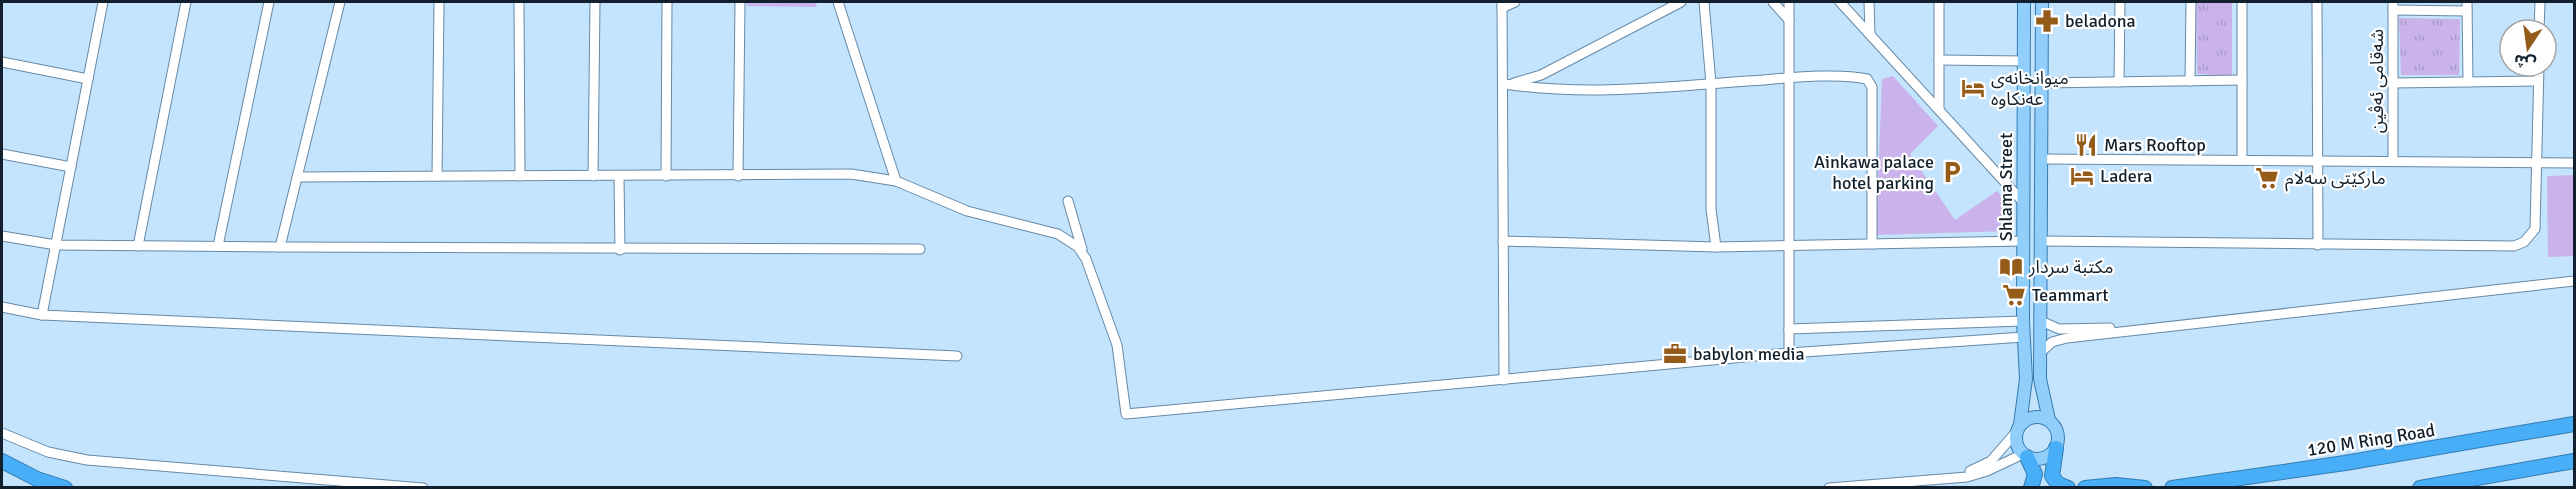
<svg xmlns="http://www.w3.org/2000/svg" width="2576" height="489" font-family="Signika,'Noto Sans Arabic',sans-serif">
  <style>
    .park { fill: url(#park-tufts) }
    .garden { fill: #cab3ea }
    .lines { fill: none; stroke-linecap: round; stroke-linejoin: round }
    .minor-casing { stroke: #6589a6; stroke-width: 11 }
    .major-casing { stroke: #347cb0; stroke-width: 14 }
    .highway-casing { stroke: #347cb0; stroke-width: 16 }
    .minor { stroke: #fff; stroke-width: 9 }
    .major { stroke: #91cefa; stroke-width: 12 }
    .highway { stroke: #47aef7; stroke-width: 14 }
    .labels { text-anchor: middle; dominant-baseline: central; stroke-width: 4.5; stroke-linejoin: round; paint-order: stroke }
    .poi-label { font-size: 18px; fill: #11202c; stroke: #fff; text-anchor: start }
    .street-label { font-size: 18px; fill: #11202c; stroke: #fff }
  </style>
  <defs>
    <pattern id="park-tufts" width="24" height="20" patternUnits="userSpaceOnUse" patternTransform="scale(1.5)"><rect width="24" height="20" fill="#cab3ea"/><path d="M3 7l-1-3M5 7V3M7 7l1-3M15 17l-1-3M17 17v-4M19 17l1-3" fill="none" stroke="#ac9ac9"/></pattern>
  </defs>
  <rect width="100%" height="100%" fill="#c4e3fd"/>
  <g class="park">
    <path d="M2196,2H2232V76L2197,74Z"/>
    <path d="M2399,18L2460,19L2459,75H2401Z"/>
  </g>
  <g class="garden">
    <path d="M747,2H815L817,7L747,6Z"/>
    <path d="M1893,76L1938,126L1910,154L1955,220L1997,191L2011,207L2009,231L1876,235L1882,79Z"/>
    <path d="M2574,175V256L2548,257L2547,176Z"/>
  </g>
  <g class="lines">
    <g class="minor-casing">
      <g id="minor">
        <path d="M519,2L520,176"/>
        <path d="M838,2L896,181"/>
        <path d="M1502,2L1504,380"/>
        <path d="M1704,2L1711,84V209L1716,247"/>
        <path d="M1773,2L1789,20"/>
        <path d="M1840,2L2024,203"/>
        <path d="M1869,2L1870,34"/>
        <path d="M2317,2L2318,245"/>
        <path d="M2467,2L2468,82"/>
        <path d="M1502,8L1515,2"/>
        <path d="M2393,10L2467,11"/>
        <path d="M2539,30L2540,2"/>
        <path d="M1939,60L2024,61"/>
        <path d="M2,62L88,79"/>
        <path d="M2190,81L2191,2"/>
        <path d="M2119,82L2120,2"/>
        <path d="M1514,83L1541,75L1681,2"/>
        <path d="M2042,83L2242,80"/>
        <path d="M2393,83L2538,81"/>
        <path d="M1504,84C1586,96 1665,87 1747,81C1781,79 1834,72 1867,79L1872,87V244"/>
        <path d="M1939,110V2"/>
        <path d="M2,154L71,167"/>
        <path d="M2042,159L2574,163"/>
        <path d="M2242,159V2"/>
        <path d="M2393,161V2"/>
        <path d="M437,176L439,2"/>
        <path d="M593,176L595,2"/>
        <path d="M619,176L620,250"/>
        <path d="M666,176L667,2"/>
        <path d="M738,176L740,2"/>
        <path d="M297,177L851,174L896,181L967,211L1058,234L1078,247L1086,259L1117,345L1126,414L1789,353L2024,337"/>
        <path d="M1068,201L1082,249"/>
        <path d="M2,236L56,245L280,247L340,2"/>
        <path d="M1503,241L1716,247L2023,241"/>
        <path d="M2042,241L2514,246L2524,242L2535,229L2539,66"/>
        <path d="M138,246L186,2"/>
        <path d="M218,246L269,2"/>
        <path d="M280,247L920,249"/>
        <path d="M2,307L42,315L957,356"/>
        <path d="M42,315L103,2"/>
        <path d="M2041,321L2059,329L2110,328"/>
        <path d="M1789,329L2023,321"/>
        <path d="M1789,353V2"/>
        <path d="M2040,353L2052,342L2067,338L2574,281"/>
        <path d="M2,433L48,452L87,460L423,488"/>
        <path d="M1970,471L1991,461L2017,431"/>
        <path d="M1829,488L1967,477L1987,471L2023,454"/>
      </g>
    </g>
    <g class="major-casing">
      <g id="major">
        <path d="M2042,2L2040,379L2049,420"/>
        <circle cx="2037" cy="438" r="21"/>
        <path d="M2020,425L2026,379L2023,321L2024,2"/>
      </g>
    </g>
    <g class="highway-casing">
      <g id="highway">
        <path d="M2056,448L2052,476L2058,484L2068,488"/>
        <path d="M2027,457L2035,474L2031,488"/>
        <path d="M2,461L37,479L65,488"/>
        <path d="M2085,488L2116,485L2145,488"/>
        <path d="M2172,488L2345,463L2574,424"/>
        <path d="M2420,488L2574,461"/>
      </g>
    </g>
    <use href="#minor" class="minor"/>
    <use href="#major" class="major"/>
    <use href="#highway" class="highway"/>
  </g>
  <defs>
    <g id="pharmacy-bare" transform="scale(1.8)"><path d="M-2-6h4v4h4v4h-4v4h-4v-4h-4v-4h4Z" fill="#955b19" stroke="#fff" stroke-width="2.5" paint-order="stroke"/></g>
    <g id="hotel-bare" transform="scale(1.8)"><path d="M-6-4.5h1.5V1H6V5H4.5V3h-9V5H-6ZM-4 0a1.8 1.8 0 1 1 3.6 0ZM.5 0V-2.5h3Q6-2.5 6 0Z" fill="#955b19" stroke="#fff" stroke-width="2.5" paint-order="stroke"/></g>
    <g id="restaurant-bare" transform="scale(1.8)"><path d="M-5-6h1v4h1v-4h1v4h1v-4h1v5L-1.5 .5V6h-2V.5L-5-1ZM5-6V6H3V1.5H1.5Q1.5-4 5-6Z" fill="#955b19" stroke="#fff" stroke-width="2.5" paint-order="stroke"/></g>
    <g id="parking-bare" transform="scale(1.8)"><path d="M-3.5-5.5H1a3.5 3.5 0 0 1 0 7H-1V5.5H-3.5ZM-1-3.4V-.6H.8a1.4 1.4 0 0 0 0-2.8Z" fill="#955b19" stroke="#fff" stroke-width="2.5" paint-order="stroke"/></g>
    <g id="supermarket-bare" transform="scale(1.8)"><path d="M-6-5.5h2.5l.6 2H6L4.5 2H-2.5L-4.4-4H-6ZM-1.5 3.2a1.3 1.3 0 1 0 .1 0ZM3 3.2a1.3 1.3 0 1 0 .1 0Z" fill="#955b19" stroke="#fff" stroke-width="2.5" paint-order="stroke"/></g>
    <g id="library-bare" transform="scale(1.8)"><path d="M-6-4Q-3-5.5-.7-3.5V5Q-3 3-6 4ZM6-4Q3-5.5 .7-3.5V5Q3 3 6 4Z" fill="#955b19" stroke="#fff" stroke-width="2.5" paint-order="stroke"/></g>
    <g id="office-bare" transform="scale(1.8)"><path d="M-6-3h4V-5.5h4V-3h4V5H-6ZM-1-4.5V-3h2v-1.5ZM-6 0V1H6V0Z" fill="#955b19" stroke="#fff" stroke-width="2.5" paint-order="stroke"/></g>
  </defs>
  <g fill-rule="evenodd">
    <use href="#pharmacy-bare" x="2047" y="21"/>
    <use href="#hotel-bare" x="1973" y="88"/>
    <use href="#restaurant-bare" x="2086" y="145"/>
    <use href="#parking-bare" x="1952" y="172"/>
    <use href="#hotel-bare" x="2082" y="176"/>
    <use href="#supermarket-bare" x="2267" y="178"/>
    <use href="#library-bare" x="2011" y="267"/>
    <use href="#supermarket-bare" x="2014" y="295"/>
    <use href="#office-bare" x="1675" y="354"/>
  </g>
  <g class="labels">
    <g class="poi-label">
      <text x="2065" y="21">beladona</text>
      <text x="1991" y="78">میوانخانەی<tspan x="1991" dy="21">عەنکاوە</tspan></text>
      <text x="2104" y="145">Mars Rooftop</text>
      <text x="1934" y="162" text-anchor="end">Ainkawa palace<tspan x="1934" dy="21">hotel parking</tspan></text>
      <text x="2100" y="176">Ladera</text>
      <text x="2285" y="178">مارکێتی سەلام</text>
      <text x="2029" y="267">مكتبة سردار</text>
      <text x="2032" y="295">Teammart</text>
      <text x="1693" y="354">babylon media</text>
    </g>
    <g class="street-label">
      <text transform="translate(2377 81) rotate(-90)">شەقامی ئەڤین</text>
      <text transform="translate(2006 187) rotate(-90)">Shlama Street</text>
      <text transform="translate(2371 440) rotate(-9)">120 M Ring Road</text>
    </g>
  </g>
  <rect width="2576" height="489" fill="none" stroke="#11202c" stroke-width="6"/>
  <g transform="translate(2528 48) rotate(193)"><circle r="28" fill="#ffffff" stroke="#a0a6ab" stroke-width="1.5"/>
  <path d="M0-4.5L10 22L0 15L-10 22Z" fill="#955b19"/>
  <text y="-9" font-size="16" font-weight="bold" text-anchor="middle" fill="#11202c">ش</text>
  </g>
</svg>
